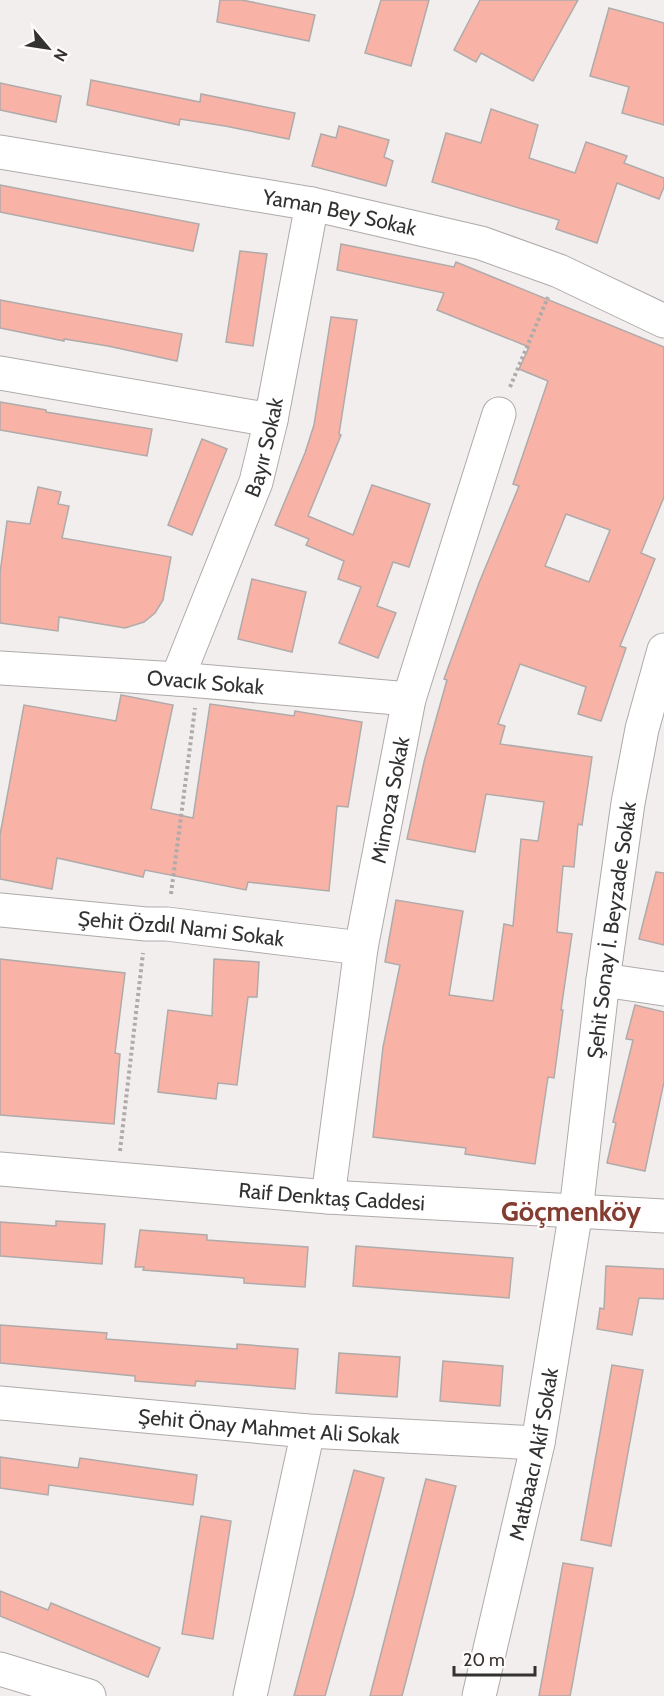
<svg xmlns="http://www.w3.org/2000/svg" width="664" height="1696" font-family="Cabin,sans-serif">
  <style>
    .building { fill: #f9b2a6; stroke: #afabaa; stroke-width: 1.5; fill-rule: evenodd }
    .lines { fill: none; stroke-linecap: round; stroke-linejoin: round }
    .minor-casing { stroke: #afaaaa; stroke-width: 35 }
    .path { stroke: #aeabaa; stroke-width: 4; stroke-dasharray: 3 3; stroke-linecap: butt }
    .minor { stroke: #fff; stroke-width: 33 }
    .labels { text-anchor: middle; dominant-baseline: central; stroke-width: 4.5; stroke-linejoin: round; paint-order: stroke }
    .street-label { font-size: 21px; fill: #333231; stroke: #fffbfa }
    .district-label { font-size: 27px; font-weight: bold; fill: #833c32; stroke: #fffbfa }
  </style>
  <rect width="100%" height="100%" fill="#f2eeed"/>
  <g class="building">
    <path d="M220,0H242L315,15L309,41L217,22Z"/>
    <path d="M381,0H429L411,66L365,53Z"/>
    <path d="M480,0H578L533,81L481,53L476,62L454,50Z"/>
    <path d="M609,8L664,23V125L622,113L629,87L590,76Z"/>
    <path d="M91,80L200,102L201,94L295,113L289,139L225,126L180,119L179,125L87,105Z"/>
    <path d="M0,83L61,96L56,122L0,110Z"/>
    <path d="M491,109L538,125L529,158L575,173L586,142L627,156L624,163L664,178V187L659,199L617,183L597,243L556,229L559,220L432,182L446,133L481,143Z"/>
    <path d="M339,126L389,140L384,157L393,161L386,186L312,166L321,134L336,138Z"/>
    <path d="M0,185L199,224L193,251L0,212Z"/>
    <path d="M341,244L454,267L456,262L664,347V497L641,553L655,559L620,646L626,648L601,721L578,714L586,687L520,664L498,724L505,726L500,744L592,757L582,825L578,824L574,867L563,866L557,932L572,934L561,1010H563L554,1078L548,1077L535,1164L465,1154L466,1148L373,1137L383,1047L400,965L385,962L396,900L463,911L449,995L493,1001L504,924L513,926L521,839L538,841L544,802L486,794L475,852L407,839L424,762L447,680L444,679L479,583L519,486L513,484L548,381L519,369L529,347L437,310L444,293L337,270ZM566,514L610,530L589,582L545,566Z"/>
    <path d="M240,251L267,254L253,346L226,342Z"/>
    <path d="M0,300L182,334L177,361L108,346L64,339V341L0,328Z"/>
    <path d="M331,317L357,320L339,434L341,435L308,516L353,535L372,485L430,504L409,567L393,562L377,606L396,613L378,658L339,643L361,587L338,579L344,561L306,545L309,539L275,525L305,453L314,425Z"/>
    <path d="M0,402L46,410V412L152,429L147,456L0,430Z"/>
    <path d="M202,439L227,449L192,535L168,525Z"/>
    <path d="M38,487L61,492L58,504L69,506L62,538L171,557L163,600L155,613L144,622L125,628L59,617L58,631L0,623V573L7,521L30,524Z"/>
    <path d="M252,579L306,592L292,652L238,639Z"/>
    <path d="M121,695L173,705L151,809L193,818L210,704L294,716L295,711L362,722L348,807L337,806L329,891L248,882L246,890L145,870L143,877L57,858L52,889L0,879V835L24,705L116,721Z"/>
    <path d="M656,872L664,873V945L639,939Z"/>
    <path d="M0,959L125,973L115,1053L120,1054L114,1124L0,1115Z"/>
    <path d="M214,959L259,962L257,997H248L237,1085L218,1083L216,1099L158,1092L168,1010L212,1016Z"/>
    <path d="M635,1005L664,1012V1082L645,1171L607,1163L616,1123L613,1122L633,1040L626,1039Z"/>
    <path d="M56,1221L105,1224L102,1264L0,1256V1222L56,1226Z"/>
    <path d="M140,1230L207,1235V1240L308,1247L305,1287L244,1283V1278L143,1270L144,1267H135Z"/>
    <path d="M356,1246L513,1258L509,1298L353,1286Z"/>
    <path d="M606,1266L664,1269V1299L639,1298L632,1335L597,1329L600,1308L604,1309Z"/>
    <path d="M0,1325L107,1333L106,1339L237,1349V1344L298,1349L295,1389L196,1381L195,1386L135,1381V1376L0,1363Z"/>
    <path d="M339,1353L400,1357L397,1397L336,1393Z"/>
    <path d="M443,1361L503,1366L500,1406L440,1401Z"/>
    <path d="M612,1365L643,1370L611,1546L581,1540Z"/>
    <path d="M0,1457L78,1468L80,1458L197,1475L193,1505L49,1485L48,1495L0,1488Z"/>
    <path d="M354,1470L384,1478L354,1593L325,1696H294Z"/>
    <path d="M426,1479L456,1486L420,1627L402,1696H370Z"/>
    <path d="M201,1516L231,1521L213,1639L182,1634Z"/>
    <path d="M563,1563L593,1568L572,1686L570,1696H539Z"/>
    <path d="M0,1591L48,1610L51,1603L160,1648L148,1677L0,1616Z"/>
  </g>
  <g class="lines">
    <g class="minor-casing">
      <g id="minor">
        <path id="s1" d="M0,152L312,204L481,243L559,271L664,321"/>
        <path d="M0,373L271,420"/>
        <path id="s2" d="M0,668L177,679L409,699"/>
        <path id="s3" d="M177,679L256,482L271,420L312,204"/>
        <path id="s4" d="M0,910L146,924H167L361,948"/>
        <path d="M603,980L664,989"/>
        <path id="s5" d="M0,1169L328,1197L664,1216"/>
        <path id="s6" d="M328,1197L361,948L409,699L499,414"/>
        <path id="s7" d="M0,1403L308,1431L538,1443"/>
        <path d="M0,1669L89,1696"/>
        <path d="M250,1696L308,1431"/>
        <path id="s8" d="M479,1696L538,1443L576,1211L603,980L628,803L642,729L664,650"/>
      </g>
    </g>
    <g class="path">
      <path d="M510,387L548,297"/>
      <path d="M171,894L195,708"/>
      <path d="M120,1151L143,953"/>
    </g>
    <use href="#minor" class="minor"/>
  </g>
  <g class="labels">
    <g class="street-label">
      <text stroke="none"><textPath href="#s1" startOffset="345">Yaman Bey Sokak</textPath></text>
      <text stroke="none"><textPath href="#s3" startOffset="248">Bayır Sokak</textPath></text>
      <text stroke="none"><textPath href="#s2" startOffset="206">Ovacık Sokak</textPath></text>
      <text stroke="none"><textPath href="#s6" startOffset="402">Mimoza Sokak</textPath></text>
      <text stroke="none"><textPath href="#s4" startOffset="182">Şehit Özdıl Nami Sokak</textPath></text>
      <text stroke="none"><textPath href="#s8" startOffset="778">Şehit Sonay İ. Beyzade Sokak</textPath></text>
      <text stroke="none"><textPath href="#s5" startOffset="333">Raif Denktaş Caddesi</textPath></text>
      <text stroke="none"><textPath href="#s7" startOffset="270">Şehit Önay Mahmet Ali Sokak</textPath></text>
      <text stroke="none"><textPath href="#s8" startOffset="248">Matbaacı Akif Sokak</textPath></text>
    </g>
    <g class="district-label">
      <text x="571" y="1211">Göçmenköy</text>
    </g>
  </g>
  <g transform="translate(48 48) rotate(119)" stroke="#fffbfa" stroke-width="4.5" paint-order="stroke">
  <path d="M0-4.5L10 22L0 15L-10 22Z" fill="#333231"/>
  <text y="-9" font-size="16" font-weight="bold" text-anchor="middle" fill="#333231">N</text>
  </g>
  <path d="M454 1666v9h81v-9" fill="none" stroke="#333231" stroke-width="3"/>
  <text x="463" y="1666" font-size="18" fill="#333231" stroke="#fffbfa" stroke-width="4.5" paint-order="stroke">20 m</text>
</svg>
